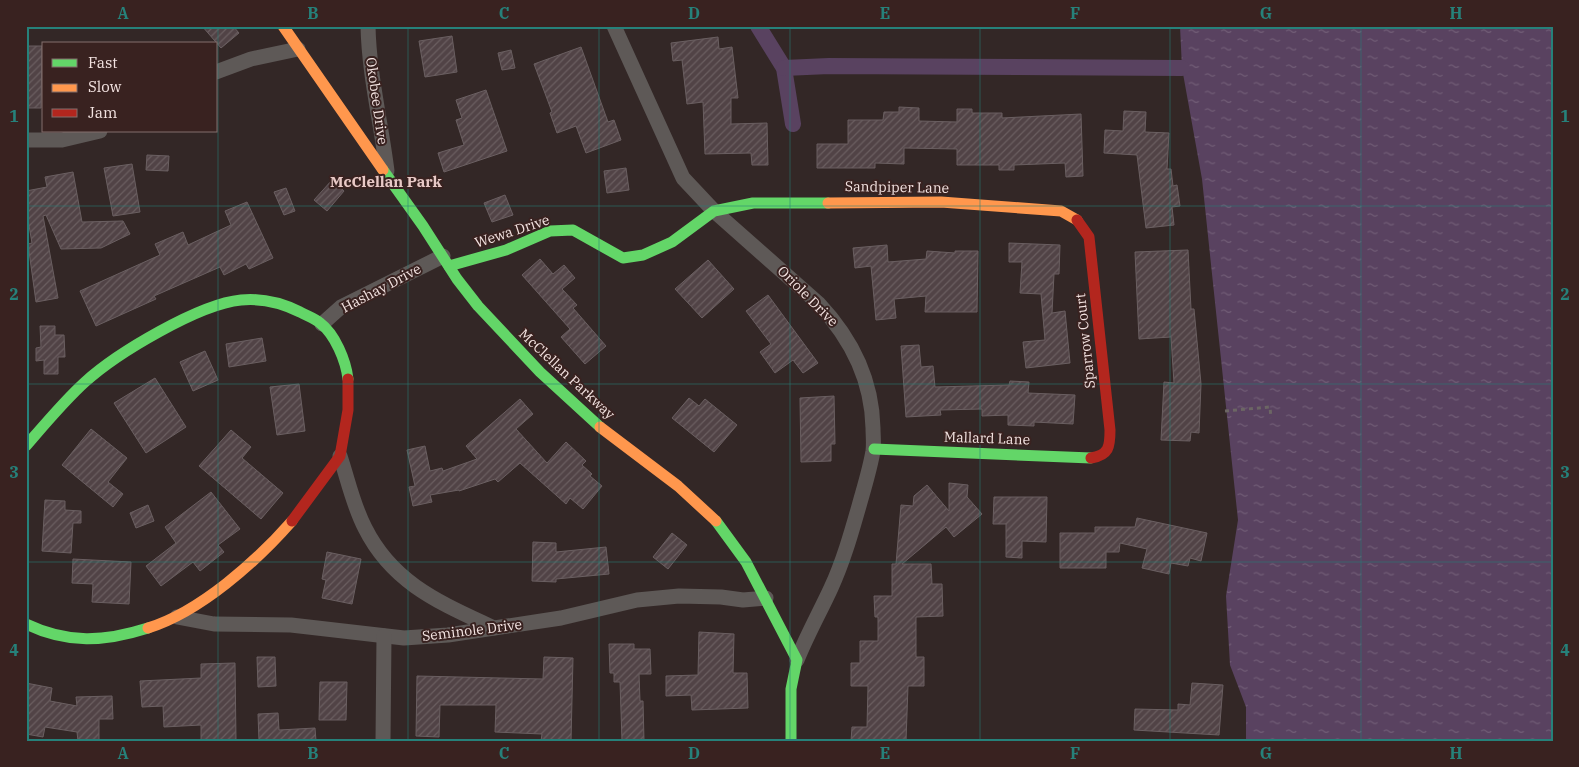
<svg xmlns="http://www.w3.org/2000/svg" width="1579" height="767" font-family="'IBM Plex Serif',serif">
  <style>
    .water { fill: url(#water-ripples) }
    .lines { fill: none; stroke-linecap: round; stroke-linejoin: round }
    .canal { stroke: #594260; stroke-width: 16 }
    .building { fill: url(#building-hatch); stroke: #6a5f61 }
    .path { stroke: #6c6664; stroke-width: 3; stroke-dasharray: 4 4; stroke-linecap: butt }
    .street { stroke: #5e5957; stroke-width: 15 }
    .fast { stroke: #63d668; stroke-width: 11 }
    .slow { stroke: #ff974d; stroke-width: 11 }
    .jam { stroke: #b3261e; stroke-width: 11 }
    .grid { fill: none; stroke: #26817a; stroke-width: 1; stroke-opacity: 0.55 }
    .labels { text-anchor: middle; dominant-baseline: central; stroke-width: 4; stroke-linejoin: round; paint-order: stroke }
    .street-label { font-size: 14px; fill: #f3e3e1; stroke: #392220 }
    .neighbourhood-label { font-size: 15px; font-weight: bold; fill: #e8c9c6; stroke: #392220 }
    .neatline { fill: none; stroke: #26817a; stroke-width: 2 }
    .grid-label { font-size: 16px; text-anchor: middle; font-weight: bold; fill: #26817a }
  </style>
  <defs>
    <pattern id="water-ripples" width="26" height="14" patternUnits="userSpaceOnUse" patternTransform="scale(1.25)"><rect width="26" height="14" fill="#594260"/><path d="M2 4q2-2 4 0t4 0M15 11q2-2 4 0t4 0" fill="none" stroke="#715d76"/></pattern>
    <pattern id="building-hatch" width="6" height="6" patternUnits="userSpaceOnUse" patternTransform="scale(1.25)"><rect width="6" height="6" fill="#514346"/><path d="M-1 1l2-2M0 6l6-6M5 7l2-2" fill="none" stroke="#6a5e60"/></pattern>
  </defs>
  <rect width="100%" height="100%" fill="#332726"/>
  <path class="water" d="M1180,26H1553V741H1246V707L1230,665L1226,596L1238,520L1202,179L1182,68Z"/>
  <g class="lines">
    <g class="canal">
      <path d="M758,26L784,68L793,124"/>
      <path d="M784,68L829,66L1182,68"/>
    </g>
  </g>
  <g class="building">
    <path d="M202,26H233L239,33L221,48Z"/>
    <path d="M452,36L457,72L425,77L419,41Z"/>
    <path d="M718,37L719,49L732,47L738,98H731V124L767,123L768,165H752L751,153L705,154L703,102L687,104L682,60L673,61L671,43Z"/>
    <path d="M26,46H42L41,108H26Z"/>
    <path d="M581,47L608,122L614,120L621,140L586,153L576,126L557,133L550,113L552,112L534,64Z"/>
    <path d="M511,50L515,68L502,70L498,53Z"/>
    <path d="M486,90L507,151L444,172L438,153L464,145L456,120L462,118L456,100Z"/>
    <path d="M899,107L919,108V121L957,122V109H972V113H1002V118L1081,114L1083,176L1066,177L1065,163L1014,165V170H999V165H957V149L904,148V164L875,163V168H817V144H848V120H883L884,112H899Z"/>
    <path d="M1124,111L1146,112L1145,132L1169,133L1167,169H1171L1173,186L1177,185L1180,206L1172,207L1174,225L1146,228L1137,155L1104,153L1105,130L1123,131Z"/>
    <path d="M147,155L169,156L168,171L146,170Z"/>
    <path d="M132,164L140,212L113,216L104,168Z"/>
    <path d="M626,168L629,190L607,193L604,171Z"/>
    <path d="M73,172L82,222L123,221L130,234L101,248L61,249L46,215L43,216L58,298L36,302L28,244L32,243L26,208V191L47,187L45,177Z"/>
    <path d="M332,180L344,191L327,211L314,200Z"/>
    <path d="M286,188L295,211L284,215L274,192Z"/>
    <path d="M505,195L513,215L492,222L484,203Z"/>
    <path d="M247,202L273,258L249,269L246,264L224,275L220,267L154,296L156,299L96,326L80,291L160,255L155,244L183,232L188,245L231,225L225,211Z"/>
    <path d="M1009,243L1060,245L1059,274H1054L1052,313L1065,311L1070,363L1026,368L1023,342L1045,340L1041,294L1020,293L1022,262H1009Z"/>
    <path d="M887,245L888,262L926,259L927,251L955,253V251H978L977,312H925L926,296L894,299L896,318L876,320L871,266L855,268L853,248Z"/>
    <path d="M1188,250L1191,309H1194L1201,384L1199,433L1191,432L1190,441L1161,440L1164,382L1174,383L1171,337L1139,339L1135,252Z"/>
    <path d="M540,259L553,274L564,265L575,278L562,289L577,305L573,308L606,346L585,364L561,337L570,329L522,275Z"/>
    <path d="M708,260L734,289L702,318L675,289Z"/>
    <path d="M768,295L818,363L803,373L793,360L775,373L760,352L771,344L746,311Z"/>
    <path d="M40,326H55V335H64L65,357H58V374H44V360L36,361V348L41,347Z"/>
    <path d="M262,338L266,361L229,367L226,344Z"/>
    <path d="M919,345L921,367L933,366L935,387L1009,385L1010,381L1029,382L1028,393L1075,395L1073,424L1034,422V426L1008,425V415L982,416V409L940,410L941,415L906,417L901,346Z"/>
    <path d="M205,351L218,380L193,391L180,362Z"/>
    <path d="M155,378L186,427L146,453L114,403Z"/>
    <path d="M299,384L305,431L277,435L270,387Z"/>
    <path d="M834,396L835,444H831V461L801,462L800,398Z"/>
    <path d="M689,398L699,406L705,399L737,425L714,452L672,418Z"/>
    <path d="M520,399L533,414L516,429L547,463L566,442L586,461L582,465L592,474L590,476L602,486L583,509L570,498L566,504L520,463L498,482L495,479L459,491V490L430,495L432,502L413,506L409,487L415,486L407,450L425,446L430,471L442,468L443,471L477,459L466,446Z"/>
    <path d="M91,429L127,458L108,482L123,494L113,507L62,465Z"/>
    <path d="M231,430L251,447L242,458L283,493L261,519L199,466Z"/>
    <path d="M949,483L968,485L967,497L982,514L954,537L946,527L902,564H931L932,584H942L943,616L916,617V657H924V686H908L906,741H851L852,727H867L868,686H851V663H860V641H878V617H875L874,596H892V564H896L901,505L913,506L914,496L927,485L949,511Z"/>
    <path d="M211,492L240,529L218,545L224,552L200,571L193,562L161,586L146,566L176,543L165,527Z"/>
    <path d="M994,497H1047L1046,542L1022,541V558L1006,557V524H993Z"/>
    <path d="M45,500L65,501V510L81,511V523H73L71,553L42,551Z"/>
    <path d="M148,505L154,521L136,528L130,513Z"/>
    <path d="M1137,518L1207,533L1201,561L1190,558L1188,566L1171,563L1169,574L1142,568L1147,549L1120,543L1119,552H1106V568H1060V533H1095V527H1135Z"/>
    <path d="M672,533L687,545L668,569L653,557Z"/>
    <path d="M533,542L556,543V552L606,547L609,574L556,579V582L532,581Z"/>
    <path d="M327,552L361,559L352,604L322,598L326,580L322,579Z"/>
    <path d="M73,559L131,562L129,604L92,602L93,584L72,583Z"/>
    <path d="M699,632L734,634L733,673H747L748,708L692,710L691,695L666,696V676L698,675Z"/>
    <path d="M609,644H634V649H650L651,674H639L640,701H643L644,741H622L620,682H614V673H610Z"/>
    <path d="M257,657H275L276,686L258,687Z"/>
    <path d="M544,657L573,658L571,741H541L542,734L495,732L496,705H440L439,737L416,736L417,676L543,679Z"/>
    <path d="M235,663L236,741H201V725L164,727L163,706L142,707L140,681L201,678V664Z"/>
    <path d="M320,682H347L346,720H319Z"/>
    <path d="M26,683L52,688L50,701L77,706L76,697L112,696L113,719H99V741H78L77,732L45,727L43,737L26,734Z"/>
    <path d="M1192,683L1223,685L1219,735L1134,730L1135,709L1178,710V704L1190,705Z"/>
    <path d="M278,713L279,730L315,728L316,741H259L258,714Z"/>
  </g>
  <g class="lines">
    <path class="path" d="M1225,411L1270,407L1271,418"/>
    <g class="street">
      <path d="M368,26C369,75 381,122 387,171"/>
      <path d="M614,26L683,178L714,211L818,303C851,338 872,379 873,428C873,435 874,443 873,451C870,469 864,488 859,506C851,534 843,562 831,588C820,612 807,635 797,660"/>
      <path d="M216,72L251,59L298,49"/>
      <path d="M26,140H62L100,131"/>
      <path d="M322,324L341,307L443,256"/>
      <path d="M340,456C348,480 353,505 365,528C393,584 441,603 494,628"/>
      <path d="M177,617L214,624L291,625L404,638L448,635L561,618L637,600L679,596L721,597L743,600L766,598"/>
      <path d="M383,741L384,636"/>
    </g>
    <g class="fast">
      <path d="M383,170L423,226L457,279L478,306L540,372L600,427"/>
      <path d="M449,266L506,250L550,231L573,230L623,258L643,255L672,242L714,211L753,203H828"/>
      <path d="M26,446C45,424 64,401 85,382C117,353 199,304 241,300C262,298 282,303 300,312C307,316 314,318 320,323C335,334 346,361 348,379"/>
      <path d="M874,449L1091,458"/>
      <path d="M716,521L746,562L797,660L791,689V741"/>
      <path d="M26,624C68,644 104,642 148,628"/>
    </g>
    <g class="slow">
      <path d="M283,26L383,170"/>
      <path d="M828,203L941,202L1061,211L1077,220"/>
      <path d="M600,427L678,486L716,521"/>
      <path d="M148,628C200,612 257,561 292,521"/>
    </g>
    <g class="jam">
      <path d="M1077,220L1089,237L1110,430C1110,447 1109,455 1091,458"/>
      <path d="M292,521L340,456L348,410V379"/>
    </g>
  </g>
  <path class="grid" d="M218,26V741M408,26V741M599,26V741M790,26V741M980,26V741M1170,26V741M1361,26V741M26,206H1553M26,384H1553M26,562H1553"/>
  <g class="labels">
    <g class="street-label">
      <text transform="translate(377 101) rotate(82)">Okobee Drive</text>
      <text transform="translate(897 187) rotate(1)">Sandpiper Lane</text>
      <text transform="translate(512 231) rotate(-18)">Wewa Drive</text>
      <text transform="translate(381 288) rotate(-28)">Hashay Drive</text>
      <text transform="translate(808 296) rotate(45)">Oriole Drive</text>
      <text transform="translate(1085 341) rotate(-96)">Sparrow Court</text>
      <text transform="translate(567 374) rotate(43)">McClellan Parkway</text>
      <text transform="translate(987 438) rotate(2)">Mallard Lane</text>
      <text transform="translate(472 630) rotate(-7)">Seminole Drive</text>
    </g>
    <g class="neighbourhood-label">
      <text x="386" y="181">McClellan Park</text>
    </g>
  </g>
  <rect width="1579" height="767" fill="none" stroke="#392220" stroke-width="55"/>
  <rect x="42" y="42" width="175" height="90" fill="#392220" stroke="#836f6d"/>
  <rect x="52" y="59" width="25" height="8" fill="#63d668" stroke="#836f6d"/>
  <text x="88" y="68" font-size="15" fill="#f3e3e1">Fast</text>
  <rect x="52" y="84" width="25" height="8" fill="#ff974d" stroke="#836f6d"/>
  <text x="88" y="92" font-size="15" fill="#f3e3e1">Slow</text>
  <rect x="52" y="109" width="25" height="8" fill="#b3261e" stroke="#836f6d"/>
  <text x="88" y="118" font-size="15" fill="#f3e3e1">Jam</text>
  <rect x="28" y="28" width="1524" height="712" class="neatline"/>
  <g class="grid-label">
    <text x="123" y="19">A</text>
    <text x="313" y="19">B</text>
    <text x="504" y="19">C</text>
    <text x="694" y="19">D</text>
    <text x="885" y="19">E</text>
    <text x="1075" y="19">F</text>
    <text x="1266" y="19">G</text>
    <text x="1456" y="19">H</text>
    <text x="14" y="122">1</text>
    <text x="1565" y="122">1</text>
    <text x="14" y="300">2</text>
    <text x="1565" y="300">2</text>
    <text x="14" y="478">3</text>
    <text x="1565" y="478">3</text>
    <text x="14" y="656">4</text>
    <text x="1565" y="656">4</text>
    <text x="123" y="759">A</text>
    <text x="313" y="759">B</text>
    <text x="504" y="759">C</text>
    <text x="694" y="759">D</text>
    <text x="885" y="759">E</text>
    <text x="1075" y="759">F</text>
    <text x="1266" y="759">G</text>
    <text x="1456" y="759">H</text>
  </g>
</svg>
